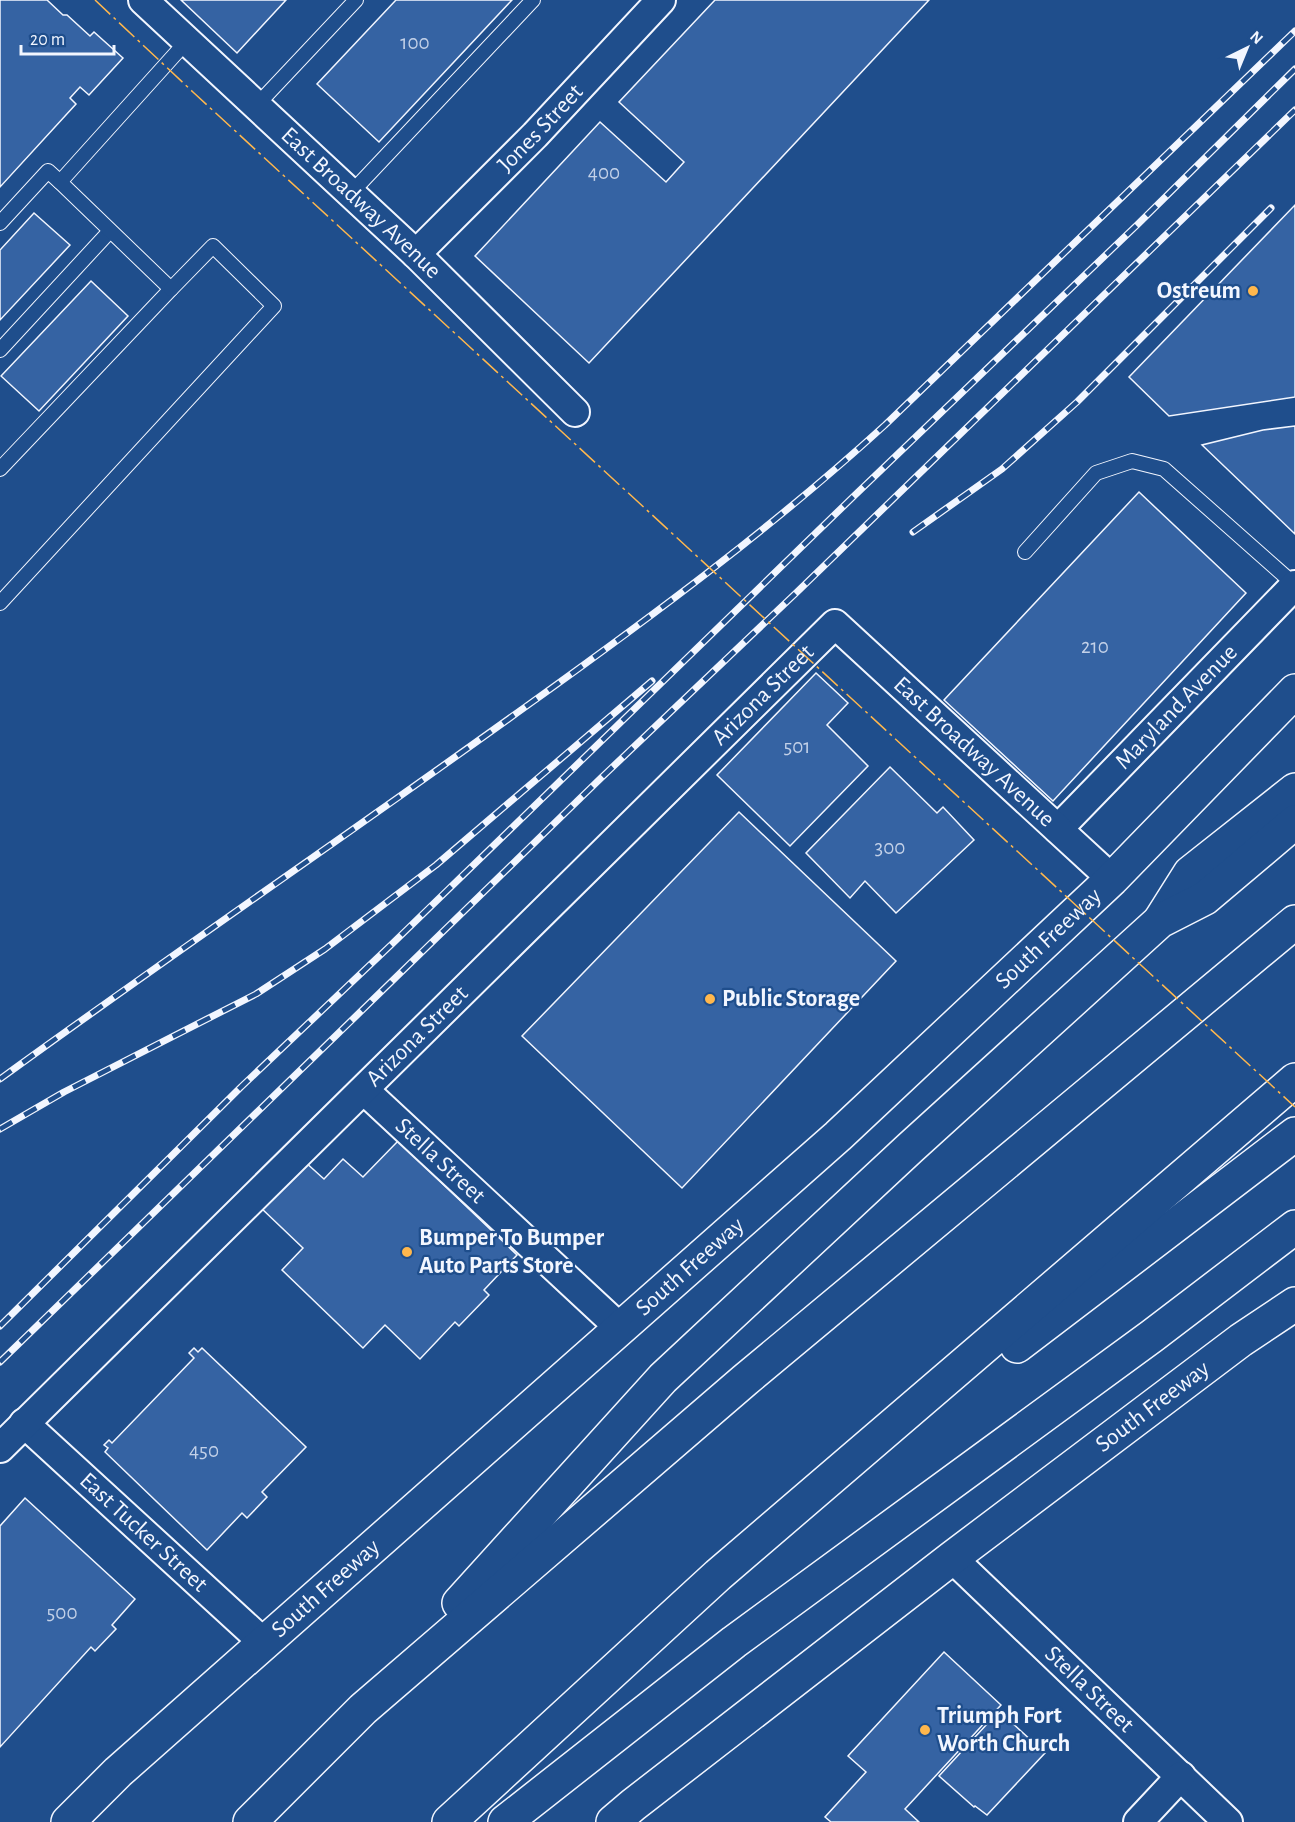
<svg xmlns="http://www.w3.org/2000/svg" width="1295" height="1822" font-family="'Alegreya Sans',sans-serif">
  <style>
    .building { fill: #3563a3; stroke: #f2f6ff; stroke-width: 1.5 }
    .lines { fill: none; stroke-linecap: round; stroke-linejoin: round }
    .lane-casing { stroke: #f2f6ff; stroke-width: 16 }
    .street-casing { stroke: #f2f6ff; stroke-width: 32 }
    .secondary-casing { stroke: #f2f6ff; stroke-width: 36 }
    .highway-casing { stroke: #f2f6ff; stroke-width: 36 }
    .lane { stroke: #1f4e8c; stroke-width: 14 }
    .street { stroke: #1f4e8c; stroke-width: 28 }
    .secondary { stroke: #1f4e8c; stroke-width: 33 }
    .highway { stroke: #1f4e8c; stroke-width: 33 }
    .rail-casing { stroke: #f2f6ff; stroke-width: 7 }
    .rail { stroke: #1f4e8c; stroke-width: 4.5; stroke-dasharray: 14; stroke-linecap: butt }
    .power { stroke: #ffb74d; stroke-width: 1.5; stroke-dasharray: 21 4.5 3 4.5; stroke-linecap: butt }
    .poi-dot { fill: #ffb74d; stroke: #1f4e8c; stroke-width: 2 }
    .labels { text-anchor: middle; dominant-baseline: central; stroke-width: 4.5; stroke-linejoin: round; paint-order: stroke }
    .number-label { font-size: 21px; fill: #c3d1e8 }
    .street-label { font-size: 24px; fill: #f2f6ff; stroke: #1f4e8c }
    .poi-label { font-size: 24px; font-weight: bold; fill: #f2f6ff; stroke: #1f4e8c; text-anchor: start }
  </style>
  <rect width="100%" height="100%" fill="#1f4e8c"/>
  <g class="building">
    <path d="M0,0H47L63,15H67L90,36L94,32L123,58L89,95L80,87L70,98L76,104L0,187Z"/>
    <path d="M181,0H286L237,53Z"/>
    <path d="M396,0H512L379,142L317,84Z"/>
    <path d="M715,0H929L589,363L475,256L600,122L666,182L684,162L619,102Z"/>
    <path d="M1295,205V397L1169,416L1129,377Z"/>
    <path d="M34,213L70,245L0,320V250Z"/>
    <path d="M91,281L128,316L39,411L1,376Z"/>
    <path d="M1295,426V534L1202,445L1263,430Z"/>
    <path d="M1139,492L1246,593L1053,801L944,700Z"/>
    <path d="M816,673L848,703L827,725L868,766L790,846L717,775Z"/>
    <path d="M890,767L937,813L943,807L974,840L896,913L865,881L850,898L806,853Z"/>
    <path d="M739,812L896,961L682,1188L522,1036Z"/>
    <path d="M398,1141L517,1255L484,1290L489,1295L459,1326L455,1322L420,1359L385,1325L363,1348L282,1270L303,1248L260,1207L304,1161L324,1179L343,1159L363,1177Z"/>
    <path d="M194,1348L198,1352L202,1348L306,1447L262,1492L267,1497L247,1518L242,1513L207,1550L105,1452L108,1448L104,1445L109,1440L112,1443L194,1358L189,1353Z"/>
    <path d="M25,1498L135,1599L112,1625L116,1629L95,1651L91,1647L0,1747V1526Z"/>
    <path d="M944,1652L1001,1705L905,1809L919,1822H831L825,1817L866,1772L848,1756Z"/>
    <path d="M999,1711L1045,1753L987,1815L975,1806L974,1807L939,1776Z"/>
  </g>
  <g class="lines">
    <g class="lane-casing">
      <g id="lane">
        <path d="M257,105L356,0"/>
        <path d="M351,193L533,0"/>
        <path d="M0,223L48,171L60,182"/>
        <path d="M0,350L110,231"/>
        <path d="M0,469L171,289L60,182L187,41"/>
        <path d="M1025,552L1096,473L1132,461L1164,469L1295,585"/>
        <path d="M0,603L274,306L213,246L171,289"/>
      </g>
    </g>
    <g class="street-casing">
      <g id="street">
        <path id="s1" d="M143,0L416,254L575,412"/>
        <path id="s2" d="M416,254L535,135L661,0"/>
        <path id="s3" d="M1058,829L1295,585"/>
        <path id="s4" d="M364,1090L620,1328"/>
        <path id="s5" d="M24,1423L264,1643"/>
        <path id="s6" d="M0,1448L835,624L1112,879"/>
        <path id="s7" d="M952,1558L1228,1822"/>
        <path d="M1138,1822L1181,1776"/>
      </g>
    </g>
    <g class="secondary-casing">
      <g id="secondary">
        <path id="s8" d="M68,1822L118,1772L838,1136L1112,879L1295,691"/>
        <path id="s9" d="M613,1822L633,1805L952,1558L1241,1340L1295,1304"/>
      </g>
    </g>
    <g class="highway-casing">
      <g id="highway">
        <path d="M1161,919L1190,873L1295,790"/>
        <path d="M1017,1346L1295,1134"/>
        <path d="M459,1603L663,1378L910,1148L1160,921L1205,898L1295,822"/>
        <path d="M250,1822L363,1709L745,1380L1295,922"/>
        <path d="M449,1822L718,1575L1295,1080"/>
        <path d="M505,1822L734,1642L1152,1336L1295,1227"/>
      </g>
    </g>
    <use href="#lane" class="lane"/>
    <use href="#street" class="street"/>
    <use href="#secondary" class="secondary"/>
    <use href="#highway" class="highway"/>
    <g class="rail-casing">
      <g id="rail">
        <path d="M913,532L1002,469L1077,402L1271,208"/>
        <path d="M0,1079C175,952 353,831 528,705C651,617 773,527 885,425L1295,31"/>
        <path d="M0,1129L64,1092L256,994L325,949L436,865L652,681"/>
        <path d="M0,1326L241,1087L392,944L854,496L1137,225L1295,69"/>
        <path d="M0,1362L601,778L796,593L1295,110"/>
      </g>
    </g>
    <use href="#rail" class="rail"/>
    <path class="power" d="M95,0L194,93L1295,1107"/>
  </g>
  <g class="poi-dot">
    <circle cx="1253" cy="291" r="6"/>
    <circle cx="710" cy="999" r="6"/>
    <circle cx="407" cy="1252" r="6"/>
    <circle cx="925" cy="1730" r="6"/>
  </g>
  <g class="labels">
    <g class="number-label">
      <text x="415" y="42">100</text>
      <text x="604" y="172">400</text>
      <text x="1095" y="646">210</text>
      <text x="797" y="746">501</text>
      <text x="890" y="847">300</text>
      <text x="204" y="1450">450</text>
      <text x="62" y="1612">500</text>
    </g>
    <g class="street-label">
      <text stroke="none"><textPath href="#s2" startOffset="177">Jones Street</textPath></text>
      <text stroke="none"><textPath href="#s1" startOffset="298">East Broadway Avenue</textPath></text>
      <text stroke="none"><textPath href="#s6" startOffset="1072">Arizona Street</textPath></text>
      <text stroke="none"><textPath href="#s3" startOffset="170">Maryland Avenue</textPath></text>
      <text stroke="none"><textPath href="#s6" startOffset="1362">East Broadway Avenue</textPath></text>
      <text stroke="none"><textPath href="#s8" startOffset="1320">South Freeway</textPath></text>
      <text stroke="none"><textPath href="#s6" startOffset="586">Arizona Street</textPath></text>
      <text stroke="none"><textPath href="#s4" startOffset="104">Stella Street</textPath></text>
      <text stroke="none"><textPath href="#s8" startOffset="834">South Freeway</textPath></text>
      <text stroke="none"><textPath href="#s9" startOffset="681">South Freeway</textPath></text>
      <text stroke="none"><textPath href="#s5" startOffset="162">East Tucker Street</textPath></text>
      <text stroke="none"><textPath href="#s8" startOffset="348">South Freeway</textPath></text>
      <text stroke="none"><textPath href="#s7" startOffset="190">Stella Street</textPath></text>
    </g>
    <g class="poi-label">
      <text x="1241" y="291" text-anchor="end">Ostreum</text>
      <text x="722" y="999">Public Storage</text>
      <text x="419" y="1238">Bumper To Bumper<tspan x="419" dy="28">Auto Parts Store</tspan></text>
      <text x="937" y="1716">Triumph Fort<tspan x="937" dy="28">Worth Church</tspan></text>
    </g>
  </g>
  <g transform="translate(1247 48) rotate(43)" stroke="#1f4e8c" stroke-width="4.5" paint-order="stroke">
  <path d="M0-4.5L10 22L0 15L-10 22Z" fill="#f2f6ff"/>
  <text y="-9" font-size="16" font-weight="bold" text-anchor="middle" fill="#f2f6ff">N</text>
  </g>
  <path d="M21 45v9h93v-9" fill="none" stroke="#f2f6ff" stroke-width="3"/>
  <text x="30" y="45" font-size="18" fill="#f2f6ff" stroke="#1f4e8c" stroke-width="4.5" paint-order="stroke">20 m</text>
</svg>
